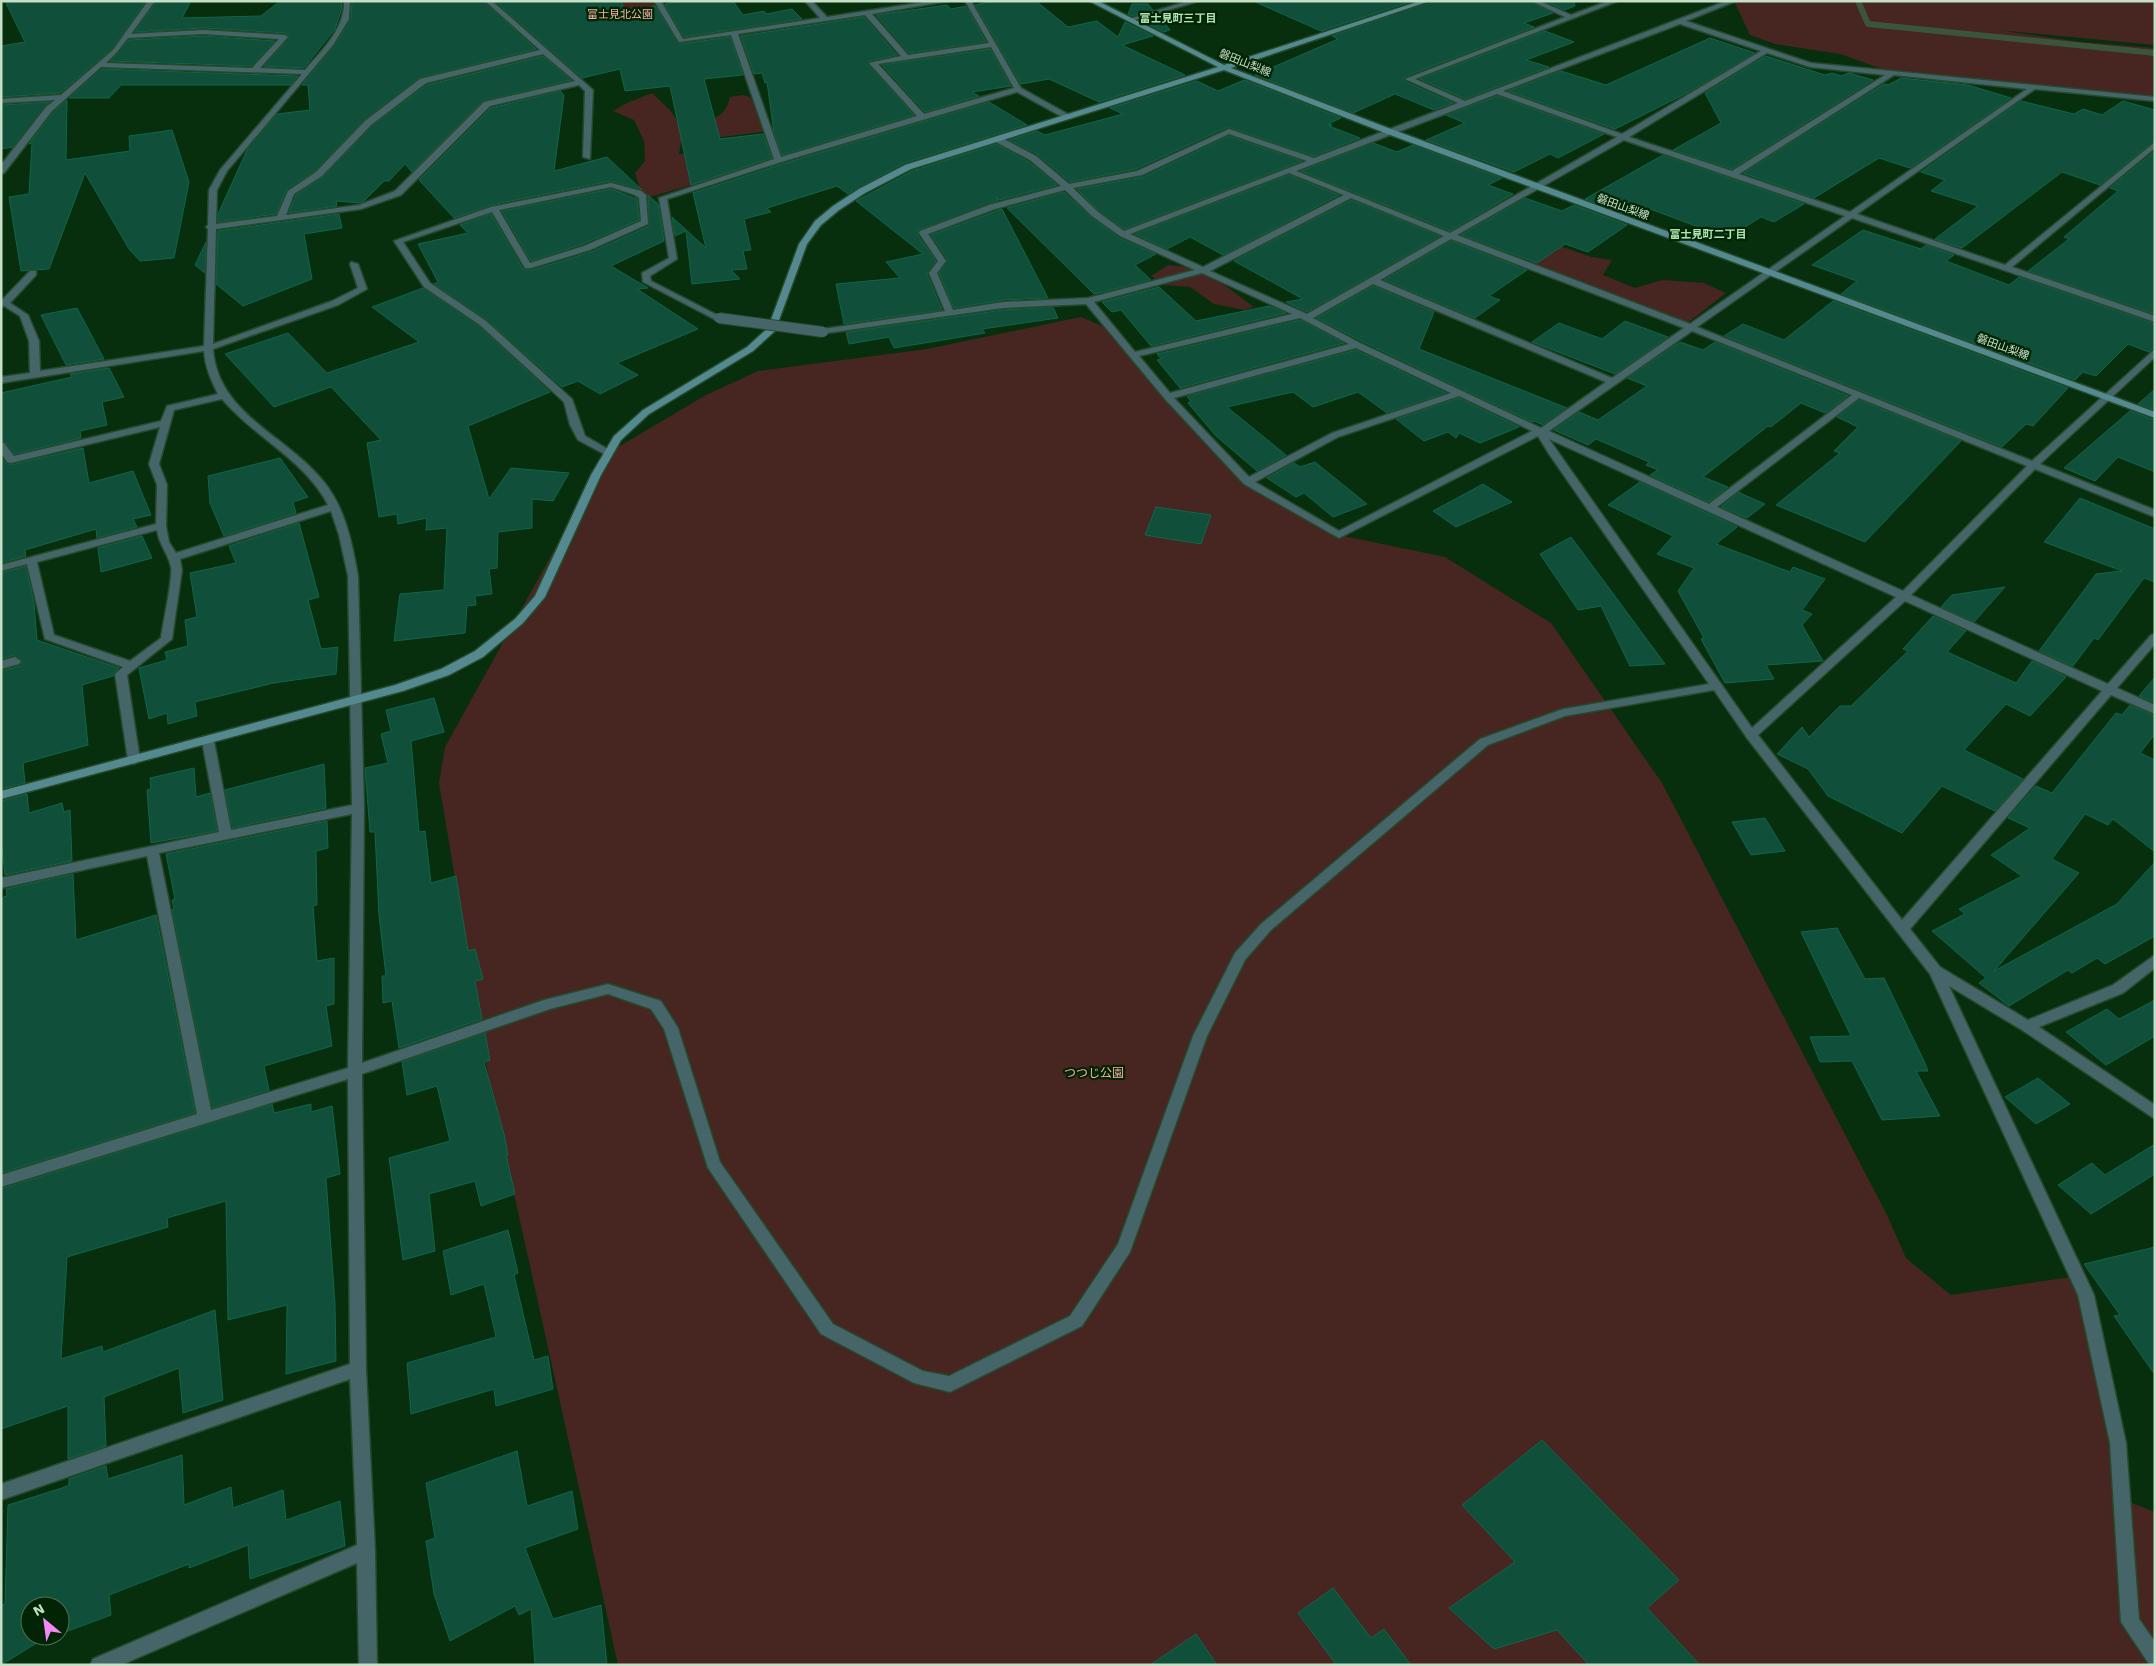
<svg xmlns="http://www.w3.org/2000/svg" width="2156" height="1666" font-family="'Work Sans','Noto Sans JP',sans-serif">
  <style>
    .green { fill: #472521 }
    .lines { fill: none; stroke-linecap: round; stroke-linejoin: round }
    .stream { stroke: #3b553c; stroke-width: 6 }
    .building { fill: #104f3a; stroke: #10664b }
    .street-casing { stroke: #254a2b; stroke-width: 3 }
    .secondary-casing { stroke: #254a2b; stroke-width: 3 }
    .street { fill: #456569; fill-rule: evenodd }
    .secondary { fill: #558990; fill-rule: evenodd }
    .street-bridge-casing { stroke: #254a2b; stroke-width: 12; stroke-linecap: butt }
    .street-bridge { stroke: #456569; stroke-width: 10 }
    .labels { text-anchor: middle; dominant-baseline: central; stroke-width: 4.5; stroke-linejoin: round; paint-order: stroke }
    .far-park-label { font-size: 11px; fill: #faaea6; stroke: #002404 }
    .far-neighbourhood-label { font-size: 11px; font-weight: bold; fill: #b0e6b3; stroke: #002404 }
    .far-street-label { font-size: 11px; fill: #c5e0c6; stroke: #002404 }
    .park-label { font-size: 12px; fill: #faaea6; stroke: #002404 }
  </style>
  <rect width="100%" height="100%" fill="#072e0d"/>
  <g class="green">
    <path d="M559,1H657L666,17L614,28Z"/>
    <path d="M1734,1H2155V45L1997,30L2081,42L2155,48V99L2004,82L1893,73L1840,54L1775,44L1750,35Z"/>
    <path d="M652,93L669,109L680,124C702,121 725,123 730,97L742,95L750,97L767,128L762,132L681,142L679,154H708L763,149L776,154L778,160L643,199L635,173L645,161L644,141L634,120L613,111L627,103Z"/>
    <path d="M1560,246L1592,257L1612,260L1603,275L1635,288L1662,280L1704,283L1726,293L1685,325L1527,265Z"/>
    <path d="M1168,265L1190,267L1223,284L1254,307L1244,310L1214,304L1190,287L1164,285L1151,276Z"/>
    <path d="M1081,317L1112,330L1248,482L1339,535L1445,557L1551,623L1662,783L1886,1213L1906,1258L1951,1295L2077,1276L2122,1499L2155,1512V1665H618L489,1080L439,783L445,747L608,453L706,395L758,371L927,349Z"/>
  </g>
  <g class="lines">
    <path class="stream" d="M1858,1L1868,24L2155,53"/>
  </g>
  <g class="building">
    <path d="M5,1H146L112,49L60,93L1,97V46L25,42Z"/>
    <path d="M157,1H191L182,18L261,16L280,1H342L341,11L335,29L304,68L264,66L289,38V35L285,33L203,28L135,32Z"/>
    <path d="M352,1H483L536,49L419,78L364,120L315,171L287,189L276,214L218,222V214L248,148L277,114L310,110L308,85H302L334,46L351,20Z"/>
    <path d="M495,1H622L624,13L655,6L679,44L730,37L743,75L704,79L720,139L763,134L772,158L691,185L670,86L625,91L620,69L582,78Z"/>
    <path d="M680,1H733L743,15L764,11L766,14L792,9L802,19L684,37L665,4Z"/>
    <path d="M994,1H1036L1068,27L1097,21L1118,37L1125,22L1153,36L1122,45L1185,75L1099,102L1049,79L1021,84L975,5Z"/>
    <path d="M1253,1H1413L1321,31Z"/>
    <path d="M1432,1H1529L1553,13L1524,23L1534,27L1404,77V81L1453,103L1434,110L1395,94L1353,113L1255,75L1338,39L1332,36Z"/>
    <path d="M1545,1H1574L1575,6L1564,10Z"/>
    <path d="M1132,4H1148L1153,10L1132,16L1128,14Z"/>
    <path d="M947,5L951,9L966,6L986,42L909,53L876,15Z"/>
    <path d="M1158,15L1170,30L1164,32L1140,20Z"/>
    <path d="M864,17L897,55L869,61L868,64L914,115L782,155L774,133L767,82L765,83L762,73L754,74L741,36Z"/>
    <path d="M1545,31L1574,42L1526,60L1549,67L1465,99L1420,79Z"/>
    <path d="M203,36L275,41L251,66L110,61L129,40Z"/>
    <path d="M1710,38L1755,53L1689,92L1615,129L1508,91L1561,71L1606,85Z"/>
    <path d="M990,49L1011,86L972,92L979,96L925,112L882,65Z"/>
    <path d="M543,56L571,80L483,101L412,172L405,164L389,181H384L364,201L360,203L336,201L337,206L289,213L296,195L323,177L372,126L427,85Z"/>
    <path d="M1766,56L1825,75L1832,73L1841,76L1849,73L1873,80L1732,169L1673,150L1721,123L1705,93Z"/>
    <path d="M102,69L298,76L290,85H121L109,98H69Z"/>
    <path d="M1901,78L1968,85L2011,98L1910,168L1879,158L1814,198L1743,173L1884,84L1888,85Z"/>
    <path d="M1244,80L1341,118L1328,124L1332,125L1329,126L1360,138L1314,156L1228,127L1136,169L1070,182L1037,154L1009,140L1037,131L1045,135L1123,114L1110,108L1197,81L1218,91Z"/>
    <path d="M560,91L564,95L554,171L607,157L642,190L611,181L491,205L454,218L419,180L491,108Z"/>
    <path d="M1497,96L1604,134L1558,158L1550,154L1514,172L1426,140L1465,123L1446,115Z"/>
    <path d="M67,100L66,160L130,151L129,136L172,130L189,182L174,258L140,261L129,249L85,173L49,269L21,271L9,197L29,194L32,143L29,144L53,112Z"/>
    <path d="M2021,101L2074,114L2083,109L2102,115L2123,101L2155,110V140L2100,185L2062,172L1962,248L1935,239L1978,206L1931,191L1945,180L1921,172Z"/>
    <path d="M49,102L13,147L1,149V105Z"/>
    <path d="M989,102L1027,125L904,163L848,194L837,186L767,208L771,212L744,219L751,250L743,251L747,269L731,270L740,279L692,284L686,231L675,236L672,217L706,248L693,193L782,164Z"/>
    <path d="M1229,136L1302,161L1124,229L1099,211L1077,189L1143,177Z"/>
    <path d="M1373,143L1397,152L1413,145L1502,178L1488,185L1513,194L1450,231L1301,171Z"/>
    <path d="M996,144L1029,162L1057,185L999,200L996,197L998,201L918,230L917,234L936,261L927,274L942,310L844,324L836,284L900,278L886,262L923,254L856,201L912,171Z"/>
    <path d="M2155,151V314L2028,271L2069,239L2064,237L2118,191L2110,188Z"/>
    <path d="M1663,155L1804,204L1774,222L1761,217L1728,238L1650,209L1637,218L1585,199Z"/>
    <path d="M1289,175L1339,195L1223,255L1190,237L1167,249L1135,234Z"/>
    <path d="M611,189L637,199L639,220L583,244L531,261L502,211Z"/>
    <path d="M1064,192L1091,217L1119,238L1156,254L1135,265L1151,280L1094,294L1007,208Z"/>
    <path d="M648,195L658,204L664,241L611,266L648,288L637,289L698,329L617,363L638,375L600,394L578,381L562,387L487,320L434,284L438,282L418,244L468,233L460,225L491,214L523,269L532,270L591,252L649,226Z"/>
    <path d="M1525,198L1562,211L1574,205L1627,225L1588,252L1565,244L1537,263L1461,235Z"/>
    <path d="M1351,200L1440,236L1307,312L1286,302L1303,299L1234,261Z"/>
    <path d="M1002,209L1048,298L1003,300L954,308L939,273L948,260L931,235Z"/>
    <path d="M339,214L342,228L304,234L312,279L243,306L216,284L218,231Z"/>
    <path d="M1863,230L1921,249L1926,245L1954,255L1946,261L2009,285L2019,277L2155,324V347L2149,352L2128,344L2096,376L2083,372L2075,380L1841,294L1857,281L1812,265Z"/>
    <path d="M1451,241L1527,270L1489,296L1500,300L1475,318L1384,280Z"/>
    <path d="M206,242L205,273L195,265Z"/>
    <path d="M1373,286L1434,312L1419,349L1567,408L1543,425L1534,421L1532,422L1361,341L1317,318Z"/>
    <path d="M1159,287L1196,321L1269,306L1286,313L1151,346L1121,310L1112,312L1102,302Z"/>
    <path d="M423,288L479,326L550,392L468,426L489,499L511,468L569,473L553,501L532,499V528L498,532L497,568L489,569L492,594L475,596L476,605L467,606L465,633L394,641L400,594L444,590L447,528L426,530L427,518L398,524L397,514L379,517L367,443L381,440L331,387L274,407L225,354L288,333L327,373L419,342L372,307Z"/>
    <path d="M1833,301L2068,388L2033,426L2026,424L2002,447L1724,336L1743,324L1784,340Z"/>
    <path d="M1053,307L1058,318L982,329L985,333L894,348L889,337L849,344L846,332L1003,310Z"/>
    <path d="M77,308L104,359L66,365L41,315Z"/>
    <path d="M1300,320L1344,343L1180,388L1157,360L1161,359L1157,354Z"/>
    <path d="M1625,321L1668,337L1615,374L1532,342L1559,323L1602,339Z"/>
    <path d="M1680,342L1703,350L1715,342L1848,396L1825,413L1801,403L1771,427L1768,426L1703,477L1728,487L1709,502L1650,475L1658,470L1646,465L1649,462L1596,439L1588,445L1554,430L1579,412L1598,420L1647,386L1627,378Z"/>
    <path d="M1356,350L1446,393L1387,413L1358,392L1313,407L1293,392L1227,407L1286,455L1257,471L1216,436L1188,403L1191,402L1187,396Z"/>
    <path d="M109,368L124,397L102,402L107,425L80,431L81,438L15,454L5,442L1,440V393L72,377L70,374Z"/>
    <path d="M2155,389V410L2138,404Z"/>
    <path d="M1459,398L1519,427L1480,443L1459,433L1456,438L1448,432L1424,441L1396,419Z"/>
    <path d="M1859,400L1961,441L1865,542L1776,505L1840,453L1834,451L1858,427L1837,417Z"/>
    <path d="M2130,411L2155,420V472L2118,457L2095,481L2064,468Z"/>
    <path d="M83,448L89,483L133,471L151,515L133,519L137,527L97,538L96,529L25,550L26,556L1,563V457L5,463L11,465Z"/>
    <path d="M280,458L308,497L293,502L296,513L224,536L210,503L208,476Z"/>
    <path d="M1315,462L1367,504L1333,517L1304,493L1296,497L1267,478L1294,463L1300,467Z"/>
    <path d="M1640,482L1737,527L1716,544L1790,572L1793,567L1825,579L1802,610L1812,614L1802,625L1823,661L1766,665L1774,679L1725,683L1701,639L1704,638L1678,591L1694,568L1657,554L1673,536L1608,505Z"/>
    <path d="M1483,484L1512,502L1456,527L1433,511Z"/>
    <path d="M1739,492L1742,494L1765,504L1747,518L1721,507Z"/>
    <path d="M2080,498L2155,529V582L2144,578L2098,640L2094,638L2073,666L2039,651L2096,574L2122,571L2044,542Z"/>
    <path d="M1156,507L1211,515L1201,544L1145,535Z"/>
    <path d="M299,523L319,597L308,600L321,649L338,647L336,674L274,683L195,702L197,716L168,724L167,713L149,719L139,668L167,660L165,652L188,646L185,620L197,617L190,573L236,563L229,546Z"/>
    <path d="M142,536L152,558L101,572L98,548Z"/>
    <path d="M1571,537L1603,580L1665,664L1630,666L1601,606L1578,610L1540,554Z"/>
    <path d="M26,566L34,603L37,640L119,668L114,673L113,676L82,685L88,745L23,763L25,783L1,789V671L20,666L23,661L14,655L1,659V573Z"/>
    <path d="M2005,587L1974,622L1941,607L1952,595Z"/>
    <path d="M1933,616L1966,631L1947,652L2016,683L2032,661L2066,677L2030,716L2006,704L1964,750L2023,779L1995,811L1942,786L1902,833L1828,796L1808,769L1777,754L1802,727L1809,737L1840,706H1851L1908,651L1903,649Z"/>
    <path d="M2155,677V703L2139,696Z"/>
    <path d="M434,698L444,732L411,741L419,832L425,831L431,883L456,876L468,951L475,949L483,979L475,981L482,1019L399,1048L392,1001L383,1003L382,976H386L379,915L375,832H370L365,768L388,763L381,734L391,731L386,710Z"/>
    <path d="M2130,705L2155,716V734L2140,753L2155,760V852L2113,819L2108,825L2085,814L2052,859L2079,873L1994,971L2117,904L2155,862V936L2105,964L2097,958L2072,973L2068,970L2009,1006L1979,983L1986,978L1932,931L1965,914L1959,909L2022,876L1991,855L2030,828L2008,818L2036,786L2052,793L2116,713L2122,715Z"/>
    <path d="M324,764L326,808L232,828L225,790Z"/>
    <path d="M194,768L196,797L210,793L217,831L151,843L147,790L151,789L150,778Z"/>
    <path d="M27,794L29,813L62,803L64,812L70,810L72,861L5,875L1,840V801Z"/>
    <path d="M1765,818L1785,851L1751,855L1732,822Z"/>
    <path d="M327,821L328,848L316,851L317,905L313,906L317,961L334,958V1004L326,1006L332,1046L264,1066L269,1090L212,1108L172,910L174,909L172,900L175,899L166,854Z"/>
    <path d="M73,874L76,940L156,915L195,1113L1,1173V898L7,896L6,889Z"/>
    <path d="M1837,928L1865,979L1884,978L1924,1061L1928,1071H1916L1940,1116L1882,1120L1852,1061L1820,1062L1810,1037L1851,1036L1801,932Z"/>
    <path d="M2155,1000V1036L2106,1065L2066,1032L2107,1009L2119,1019Z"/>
    <path d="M485,1033L490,1060L484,1062L504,1134L508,1155H506L515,1194L481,1206L475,1181L429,1194L435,1251L403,1260L389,1158L450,1141L437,1086L407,1095L402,1062Z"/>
    <path d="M2038,1078L2070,1104L2036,1124L2005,1097Z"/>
    <path d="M272,1104L274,1113L311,1104V1112L332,1106L340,1174L326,1178L335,1304L336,1361L286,1374L287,1305L228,1320L226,1201L167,1218L168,1227L67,1257L61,1359L102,1346L103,1352L215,1310L223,1400L183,1413L179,1368L104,1397L106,1446L68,1459V1406L1,1429V1189Z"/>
    <path d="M2155,1144V1174L2091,1214L2058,1185L2092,1163L2105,1175Z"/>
    <path d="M508,1230L518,1273L514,1275L534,1360L548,1356L553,1389L496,1406L494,1389L411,1414L407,1363L496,1337L484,1284L451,1295L443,1251Z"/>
    <path d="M2155,1247V1375L2114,1316L2120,1315L2084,1264Z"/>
    <path d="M1542,1440L1679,1580L1647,1608L1700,1665H1589L1557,1630L1494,1649L1449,1608L1515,1562L1462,1505Z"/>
    <path d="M517,1451L527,1506L572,1491L578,1529L525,1548L553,1619L601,1605L607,1665H535L531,1609L519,1615L515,1606L450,1641L434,1594L426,1541L435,1538L426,1483Z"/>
    <path d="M182,1455L184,1505L231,1487L233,1508L283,1490L286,1520L340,1501L345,1546L250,1579L248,1545L189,1568V1564L109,1595L111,1615L60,1634V1606H30V1636H55L35,1644L1,1665V1605L5,1604L8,1505L62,1488L69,1485V1479L106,1466L108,1479Z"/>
    <path d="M1333,1588L1371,1638L1384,1629L1411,1665H1332L1335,1663L1298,1613Z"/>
    <path d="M1196,1634L1217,1665H1150Z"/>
  </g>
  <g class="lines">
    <g class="street-casing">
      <g id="street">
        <path d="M148,1H155L131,34L203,30L285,35L288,37L287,38L260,68L305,70C322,50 345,29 344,1H350L349,19L333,45L227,171L217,190L216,224L277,216L288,191L316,172L365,121L420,79L540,50L485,1H492L593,90L590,159L583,157L585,91L579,85L490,106L401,195L361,209L216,229L213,344L332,301L358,288L350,264L351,262L358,264L367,289L338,305L213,349C218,415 287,435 324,482C345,508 352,542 358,576L364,808L362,1063L544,1000L608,984L661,1001L678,1028L720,1162L833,1324L923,1371L949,1376L1070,1316L1118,1244L1193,1036L1235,953L1261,924L1480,739L1563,709L1709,684L1549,454L1538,436L1339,538L1244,484L1165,399L1086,304L1003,308L820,334L818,332L823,329L945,311L929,273L938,261L919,233L920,231L989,205L1061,186L1030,160L994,141V137H1000L1036,156L1069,184L1137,171L1229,129L1314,158L1458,103L1405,79L1565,17L1531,1H1540L1571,15L1608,1H1618L1415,79L1465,101L1726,1H1736L1686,21L1811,63L2155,97V101L2035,89L1857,214L2005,265L2155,142V148L2012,267L2155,316V322L1852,218L1697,327L2032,461L2155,349V357L2040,464L2155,510V517L2035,469L1911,595L2108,684L2151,635L2155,634V644L2117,688L2155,705V714L2111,695L1910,929L1940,967L2028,1020L2113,985L2155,955V968L2123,993L2039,1027L2155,1105V1119L2022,1030L1949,986L2094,1295L2126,1443L2139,1619L2155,1642V1665L2149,1664L2121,1622L2110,1443L2078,1295L1930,974L1747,738L1714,690L1565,716L1488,745L1271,930L1245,960L1207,1036L1130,1252L1082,1326L950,1392L914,1383L821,1334L708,1168L664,1029L651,1009L608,994L550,1009L362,1074L366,1369L375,1550L377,1665H359L357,1563L121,1665H90L93,1659L357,1545L350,1379L1,1500V1484L350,1364L348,1079L1,1187V1175L197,1114L147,856L1,888V878L219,832L202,741L208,737L214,741L231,830L352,805L348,576L339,535L331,511L180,559L182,570L172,639L127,675L140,760L134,764L128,760L115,674L123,667L45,639L27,564L1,571V565L156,524L157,485L149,464L160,427L11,463L7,462L1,453V442L4,443L14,456L161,421L167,406L218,394C211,380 205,367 204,351L1,383V377L30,373L29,341L20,316L4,306L1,307V301L30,271H36V275L10,303L28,315L39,341L40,371L204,346L208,229L206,227L208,225L209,190L220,170L302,74L101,67L52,111L4,173H1V165L46,107L55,100L1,103V99L61,95L113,50ZM1680,24L1761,51L1622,134L1503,91ZM203,34L279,39L252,68L106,63L117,52L128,38ZM1767,53L1810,67L1885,75L1732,171L1629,137ZM543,54L575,81L484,102L395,191L359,205L286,215L294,194L322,176L371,125L426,83ZM1894,75L2027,89L1850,212L1739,174ZM1497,94L1617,137L1450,233L1296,171ZM1229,134L1307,161L1124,231L1098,212L1073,188L1142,175ZM1624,140L1845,216L1690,324L1457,235ZM1289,173L1344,195L1203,267L1130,234ZM1065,190L1092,216L1120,236L1195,270L1088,298L1003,302L953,310L937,273L946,261L928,234L995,209ZM1351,198L1444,236L1307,314L1210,271ZM1451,239L1684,328L1612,378L1380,280ZM1202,273L1292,314L1135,352L1094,302ZM1373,284L1606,382L1541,428L1360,343L1313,318ZM1300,318L1349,344L1170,393L1139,356ZM1692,331L1852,395L1709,504L1549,431ZM1356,348L1451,393L1332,433L1249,477L1174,398ZM1459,396L1532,431L1339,531L1255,482L1338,437ZM1859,398L2027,466L1903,591L1717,507ZM222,399C254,437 305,460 328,505L176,553L169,542L166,526L167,485L159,464L174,410ZM1549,439L1896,597L1752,728ZM157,530C159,545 168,553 171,567C173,579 163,622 161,638L130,661L54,635L37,562ZM1905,601L2102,691L1902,920L1758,735ZM352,814L348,1068L211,1110L159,853Z"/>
        <path d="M654,1H661L683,39L820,18L805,1H812L827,17L931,1H949L872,14L908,55L989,43L965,1H971L1021,88L1073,117L1066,119L1017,92L781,162L667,199L677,259L650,276L651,281L723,318L722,320H716L643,282L642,273L669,258L659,198L774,159L731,35L679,42ZM865,15L901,56L869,63L917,116L781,157L738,34ZM991,47L1014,88L924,114L878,64Z"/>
        <path d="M1188,1H1199L1131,21L1126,20Z"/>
        <path d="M611,183L641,191L646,195L648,224L590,250L531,268H525L492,212L403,242L430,283L486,321L572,399L585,436L611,451V455L608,456L578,440L570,425L564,402L480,325L424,287L394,241L491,207ZM611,187L635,195L639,198L641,221L584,246L530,263L499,210Z"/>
        <path d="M15,657L21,661L19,664L1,669V661Z"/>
      </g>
    </g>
    <g class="secondary-casing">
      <path id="secondary" d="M1089,1H1098L1224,65L1420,1H1430L1231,68L1391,129L2155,412V418L1385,133L1224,70L911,169L865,193L839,210L821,225L807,244L775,331L753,351L649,414L621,440L601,475L545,597L523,623L483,657L449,675L403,691L1,799V791L395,685L441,669L475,651L515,619L535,596L591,475L614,436L643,410L747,347L768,328L799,244L815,221L833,206L859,189L905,165L1218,67Z"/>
    </g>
    <use href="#street" class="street"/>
    <use href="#secondary" class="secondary"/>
    <g class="street-bridge-casing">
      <path id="street-bridge" d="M719,318L823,332"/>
    </g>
    <use href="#street-bridge" class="street-bridge"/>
  </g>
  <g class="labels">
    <g class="far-park-label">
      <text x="620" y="14">富士見北公園</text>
    </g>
    <g class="far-neighbourhood-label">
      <text x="1178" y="18">富士見町三丁目</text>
      <text x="1708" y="234">富士見町二丁目</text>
    </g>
    <g class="far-street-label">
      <text transform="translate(1245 63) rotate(22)">磐田山梨線</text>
      <text transform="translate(1623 207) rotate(20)">磐田山梨線</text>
      <text transform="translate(2003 347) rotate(20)">磐田山梨線</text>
    </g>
    <g class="park-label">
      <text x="1094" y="1073">つつじ公園</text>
    </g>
  </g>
  <rect width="2156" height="1666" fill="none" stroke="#c5e0c6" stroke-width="5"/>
  <g transform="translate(45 1621) rotate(331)"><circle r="24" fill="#002404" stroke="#4f6f52"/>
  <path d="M0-4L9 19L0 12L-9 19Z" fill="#f18af4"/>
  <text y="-8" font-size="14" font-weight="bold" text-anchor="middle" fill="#c5e0c6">N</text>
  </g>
</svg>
